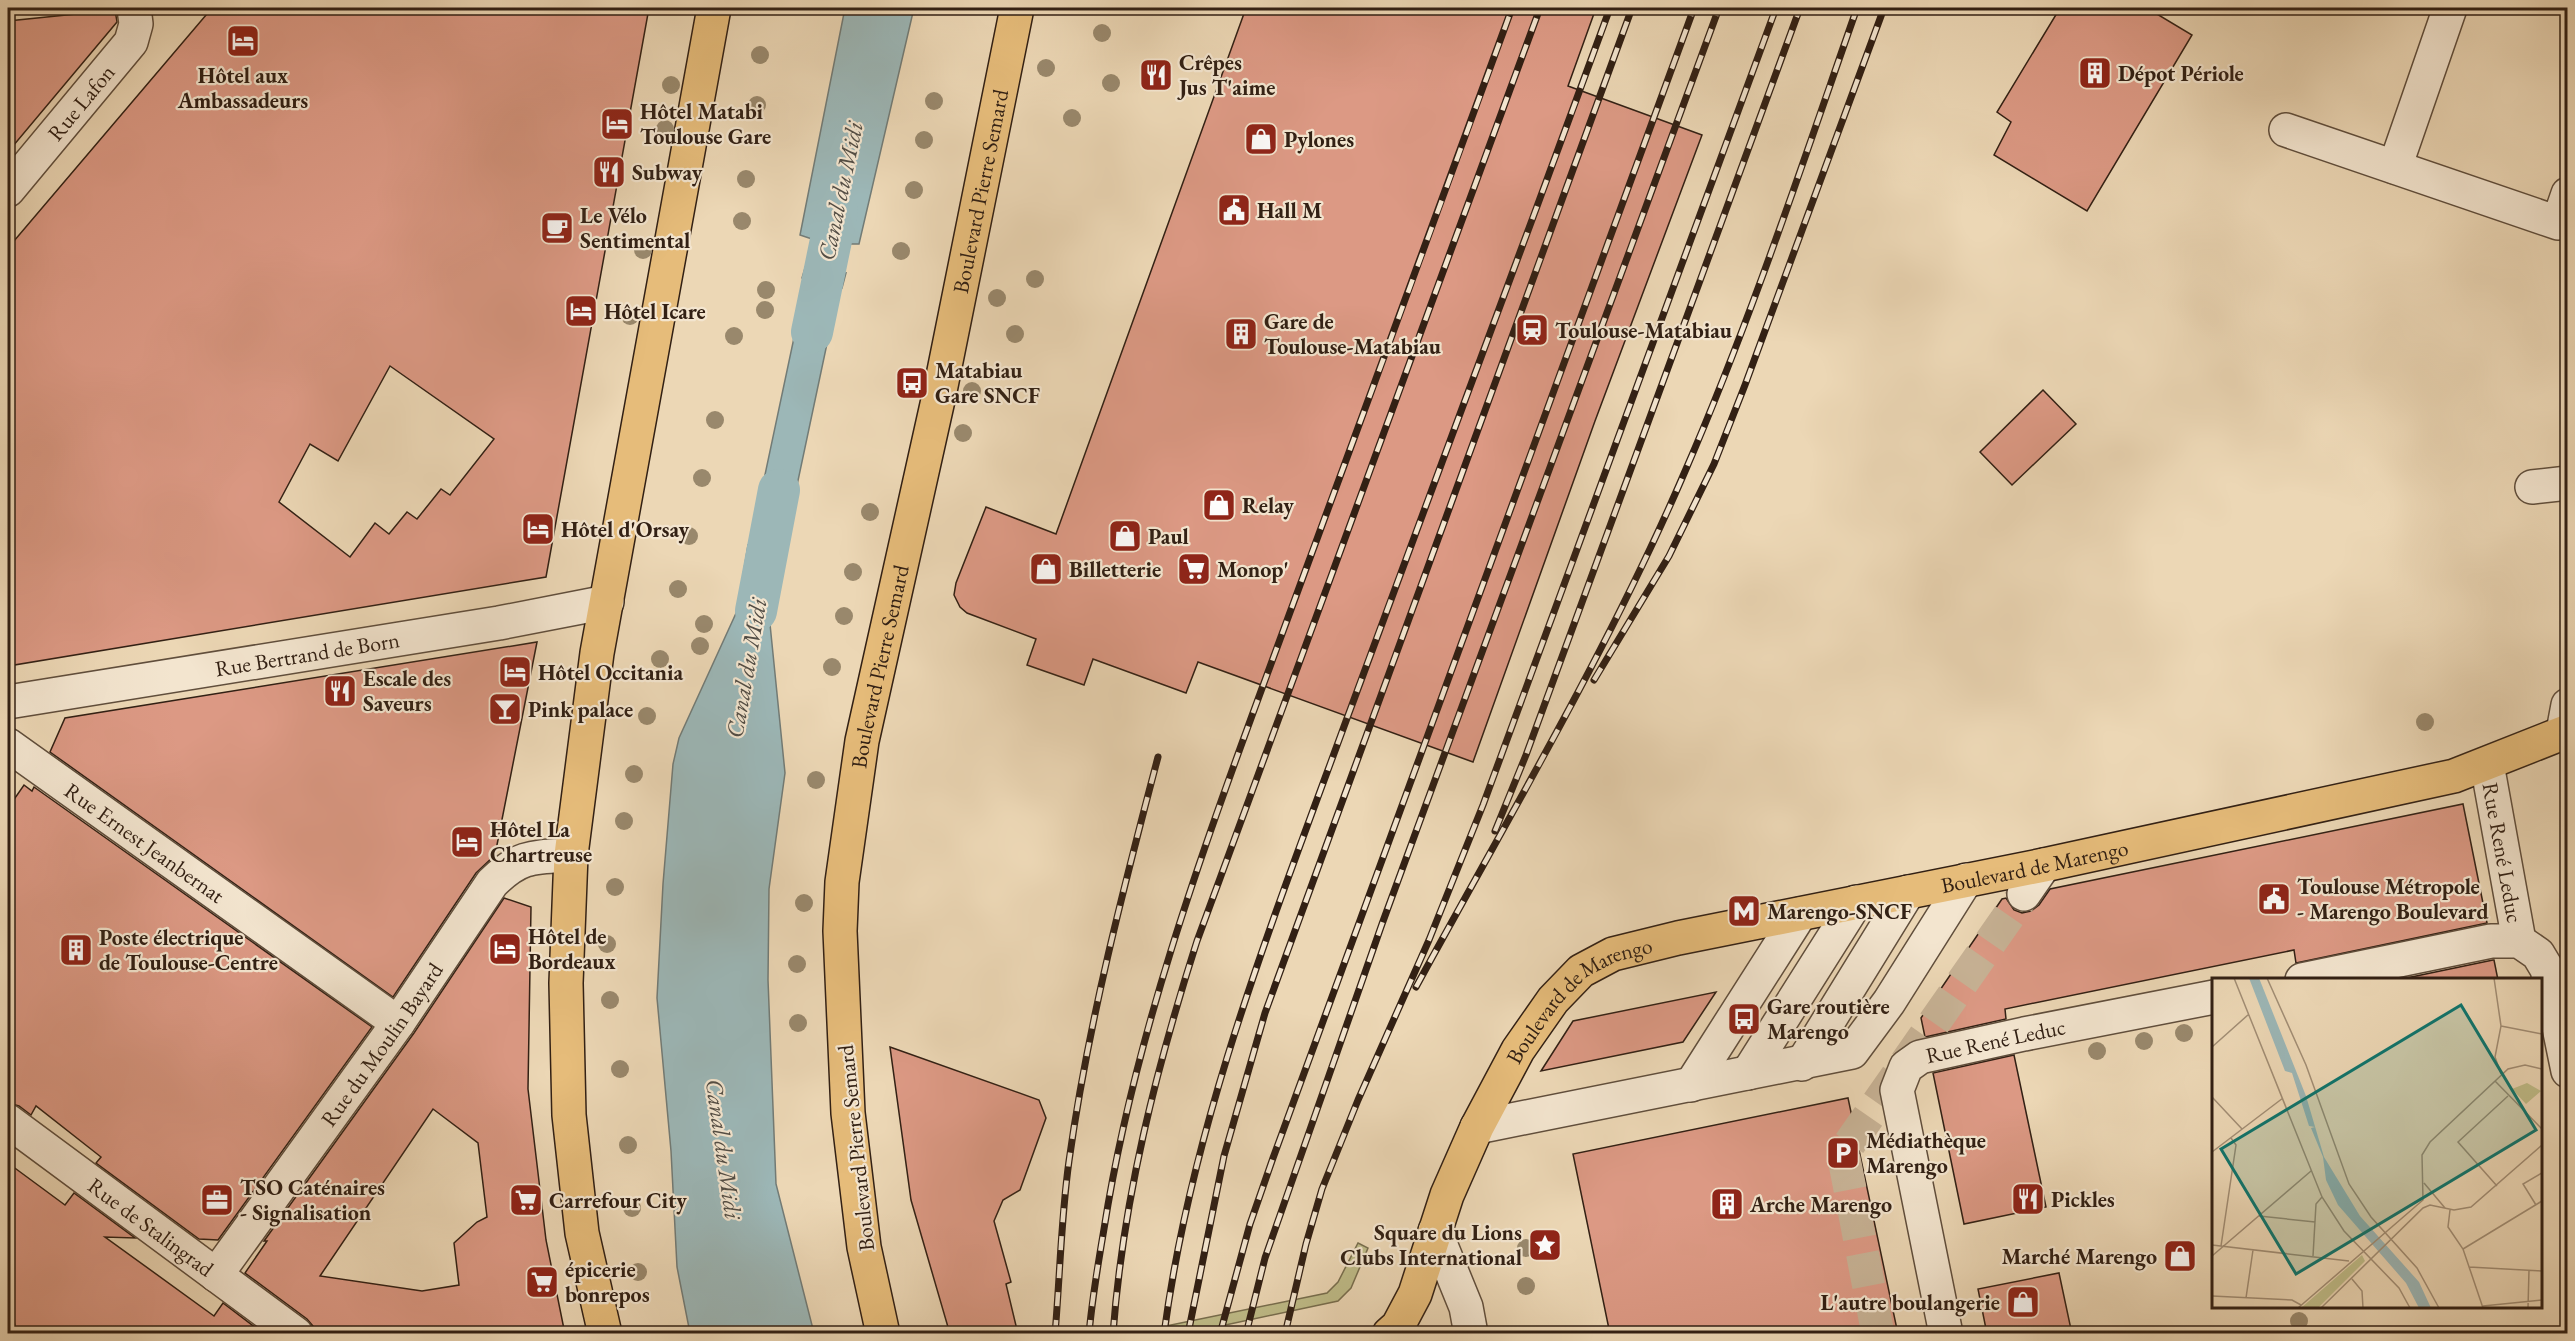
<svg xmlns="http://www.w3.org/2000/svg" width="2575" height="1341" font-family="'EB Garamond',serif">
  <style>
    .green { fill: #bfbc88; stroke: #786e4e; stroke-width: 1.5 }
    .water { fill: #9cb7b7; stroke: #727b76; stroke-width: 1.5 }
    .lines { fill: none; stroke-linecap: round; stroke-linejoin: round }
    .canal { stroke: #9cb7b7; stroke-width: 42 }
    .building { fill: #dc9984; stroke: #322014; stroke-width: 1.5; fill-rule: evenodd }
    .minor-tunnel { stroke: #c7b295; stroke-width: 33; stroke-dasharray: 33 16; stroke-linecap: butt }
    .minor-casing { stroke: #604e3c; stroke-width: 36 }
    .major-casing { stroke: #322014; stroke-width: 36 }
    .minor { stroke: #f3e5cf; stroke-width: 33 }
    .major { stroke: #e6bc7a; stroke-width: 33 }
    .rail-casing { stroke: #322014; stroke-width: 7 }
    .rail { stroke: #f3e5cf; stroke-width: 4.5; stroke-dasharray: 14; stroke-linecap: butt }
    .tree { fill: #99886c }
    .labels { text-anchor: middle; dominant-baseline: central; stroke-width: 4.5; stroke-linejoin: round; paint-order: stroke }
    .poi-label { font-size: 22px; font-weight: bold; fill: #322014; stroke: #f3e5cf; text-anchor: start }
    .street-label { font-size: 22px; fill: #322014; stroke: #f3e5cf }
    .water-label { font-size: 24px; font-style: italic; fill: #524d45; stroke: #f3e5cf }
    .inset-road { fill: none; stroke: #a28e75; stroke-width: 1.5 }
    .view { fill: #0f766e; fill-opacity: 0.15; stroke: #0f766e; stroke-width: 3 }
    .inset-edge { fill: none; stroke: #322014; stroke-width: 3 }
  </style>
  <rect width="100%" height="100%" fill="#ecd7b5"/>
  <filter id="stains"><feTurbulence type="fractalNoise" baseFrequency=".00333" numOctaves="4"/><feColorMatrix values="0 0 0 0 .2 0 0 0 0 .09 0 0 0 0 .02 0 0 0 .5 -.17"/></filter>
  <radialGradient id="worn" r=".72"><stop offset=".6" stop-color="#630" stop-opacity="0"/><stop offset="1" stop-color="#630" stop-opacity=".3"/></radialGradient>
  <path class="green" d="M1358,1243L1368,1248L1351,1288L1338,1301L1188,1333H1132L1327,1293L1338,1282Z"/>
  <g class="water">
    <path d="M845,8H914L859,244H848L845,266H826L811,258L815,240L800,235Z"/>
    <path d="M806,265L823,277L846,273L842,288L839,287L785,542L767,546L752,536L806,281L802,278Z"/>
    <path d="M748,545L766,554L785,552L770,624L785,773L769,889L768,980L776,1184L814,1333H690L677,1267L671,1151L657,998L663,884L673,764L679,738L737,611Z"/>
  </g>
  <g class="lines">
    <g class="canal">
      <path d="M812,332L837,211"/>
      <path d="M756,611L779,490"/>
    </g>
  </g>
  <g class="building">
    <path d="M212,8H649L546,577L8,666V248ZM390,366L494,439L450,495L441,489L417,519L407,512L389,534L375,523L350,557L279,502L310,444L338,461Z"/>
    <path d="M1246,8H1596L1568,86L1702,135L1595,421L1473,762L1198,662L1186,693L1093,659L1084,685L1027,665L1036,639L967,613L960,607L954,595L956,583L986,507L1056,534Z"/>
    <path d="M2060,8H2147L2192,35L2087,211L1994,155L2011,122L1997,112Z"/>
    <path d="M115,10L117,22L8,152V21Z"/>
    <path d="M2043,390L2076,424L2012,485L1980,452Z"/>
    <path d="M537,642L495,855L476,873L393,997L50,752L65,718Z"/>
    <path d="M24,785L32,791L34,787L372,1027L218,1240L199,1239L96,1163L101,1157L36,1106L31,1115L19,1106L8,1103V808Z"/>
    <path d="M2463,804L2487,923L2296,963L2294,950L2005,1009L2006,1019L1925,1037L1921,1018L2002,899L2006,898L2014,910L2022,913L2031,911L2039,905L2050,889Z"/>
    <path d="M504,898L531,907L528,1089L546,1240L565,1334H314L313,1326L307,1319L245,1273L267,1241H264L414,1033ZM433,1109L478,1143L487,1217L477,1222L454,1243L459,1285L422,1291L320,1276Z"/>
    <path d="M2494,960L2498,980H2397L2493,960Z"/>
    <path d="M1716,992L1683,1042L1541,1071L1573,1021Z"/>
    <path d="M890,1047L1039,1100L1046,1118L1020,1190L1003,1200L994,1221L1011,1282L1006,1284L1018,1334H950L911,1200Z"/>
    <path d="M2014,1055L2046,1207L1964,1224L1933,1073Z"/>
    <path d="M1848,1098L1898,1334H1610L1573,1154Z"/>
    <path d="M8,1163L65,1205L74,1193L135,1238L105,1237L214,1316L223,1303L264,1334H17L11,1309L8,1307Z"/>
    <path d="M2059,1273L2072,1334H1987L1978,1289Z"/>
  </g>
  <g class="lines">
    <path class="minor-tunnel" d="M1878,1334L1843,1153L2024,894"/>
    <g class="minor-casing">
      <g id="minor">
        <path d="M2286,130L2558,223L2568,194"/>
        <path d="M2395,167L2450,8"/>
        <path id="s1" d="M8,190L131,42L136,24L134,8"/>
        <path d="M2532,487L2568,483"/>
        <path id="s2" d="M8,702L499,623L607,602"/>
        <path d="M2568,705L2563,732L2568,736"/>
        <path id="s3" d="M8,745L398,1023"/>
        <path id="s4" d="M2487,764L2519,941"/>
        <path d="M2024,894L2044,865"/>
        <path d="M2302,980L2491,941H2519L2538,954L2547,969L2568,1071"/>
        <path d="M1802,1064L1908,892"/>
        <path d="M1748,1073L1856,902"/>
        <path d="M1691,1085L1800,914"/>
        <path id="s5" d="M8,1121L296,1334"/>
        <path d="M1477,1127L1852,1052L1889,1002L1966,880"/>
        <path d="M1435,1231L1466,1307L1471,1334"/>
        <path id="s6" d="M216,1275L398,1023L492,883C520,855 534,857 571,855"/>
        <path id="s7" d="M1946,1334L1897,1090L1906,1067L1920,1057L2024,1034L2214,997"/>
      </g>
    </g>
    <g class="major-casing">
      <g id="major">
        <path d="M605,1334L582,1233L569,1115L566,983L571,855L597,653L714,8"/>
        <path id="s8" d="M883,1334L864,1247L848,1113L840,931L842,882L862,741L940,391L1017,8"/>
        <path id="s9" d="M1389,1334L1398,1326L1415,1294L1447,1195L1477,1127L1518,1050L1553,1000L1581,971L1613,954L1678,938L2044,865L2454,776L2568,731"/>
      </g>
    </g>
    <use href="#minor" class="minor"/>
    <use href="#major" class="major"/>
    <g class="rail-casing">
      <g id="rail">
        <path d="M1594,680L1669,556L1714,464L1745,385L1884,8"/>
        <path d="M1495,831L1526,755L1800,8"/>
        <path d="M1416,987C1509,816 1609,649 1686,469C1751,319 1803,162 1857,8"/>
        <path d="M1055,1334C1060,1276 1061,1218 1069,1161C1088,1024 1123,890 1158,757"/>
        <path d="M1089,1334C1092,1299 1098,1264 1104,1229C1135,1030 1206,841 1275,653C1354,438 1434,223 1512,8"/>
        <path d="M1113,1334C1123,1199 1156,1069 1197,941L1540,8"/>
        <path d="M1164,1334C1192,1122 1273,920 1346,721C1434,483 1523,246 1610,8"/>
        <path d="M1188,1334L1224,1156L1265,1013L1632,8"/>
        <path d="M1220,1334L1250,1224L1273,1158L1694,8"/>
        <path d="M1246,1334L1265,1258L1382,924L1719,8"/>
        <path d="M1285,1334L1306,1244L1322,1189L1358,1100L1429,940L1483,805L1776,8"/>
      </g>
    </g>
    <use href="#rail" class="rail"/>
  </g>
  <g class="tree">
    <circle cx="1102" cy="33" r="9"/>
    <circle cx="760" cy="55" r="9"/>
    <circle cx="1046" cy="68" r="9"/>
    <circle cx="1111" cy="83" r="9"/>
    <circle cx="671" cy="85" r="9"/>
    <circle cx="934" cy="101" r="9"/>
    <circle cx="757" cy="105" r="9"/>
    <circle cx="1072" cy="118" r="9"/>
    <circle cx="665" cy="129" r="9"/>
    <circle cx="924" cy="140" r="9"/>
    <circle cx="746" cy="179" r="9"/>
    <circle cx="914" cy="190" r="9"/>
    <circle cx="742" cy="221" r="9"/>
    <circle cx="643" cy="250" r="9"/>
    <circle cx="901" cy="251" r="9"/>
    <circle cx="1035" cy="279" r="9"/>
    <circle cx="766" cy="290" r="9"/>
    <circle cx="997" cy="298" r="9"/>
    <circle cx="765" cy="310" r="9"/>
    <circle cx="630" cy="316" r="9"/>
    <circle cx="1015" cy="334" r="9"/>
    <circle cx="734" cy="336" r="9"/>
    <circle cx="972" cy="391" r="9"/>
    <circle cx="715" cy="420" r="9"/>
    <circle cx="963" cy="433" r="9"/>
    <circle cx="702" cy="478" r="9"/>
    <circle cx="870" cy="512" r="9"/>
    <circle cx="689" cy="536" r="9"/>
    <circle cx="853" cy="572" r="9"/>
    <circle cx="678" cy="589" r="9"/>
    <circle cx="844" cy="616" r="9"/>
    <circle cx="704" cy="624" r="9"/>
    <circle cx="700" cy="646" r="9"/>
    <circle cx="660" cy="659" r="9"/>
    <circle cx="832" cy="667" r="9"/>
    <circle cx="647" cy="716" r="9"/>
    <circle cx="2425" cy="722" r="9"/>
    <circle cx="634" cy="774" r="9"/>
    <circle cx="816" cy="780" r="9"/>
    <circle cx="624" cy="821" r="9"/>
    <circle cx="615" cy="887" r="9"/>
    <circle cx="804" cy="903" r="9"/>
    <circle cx="607" cy="944" r="9"/>
    <circle cx="797" cy="964" r="9"/>
    <circle cx="610" cy="1000" r="9"/>
    <circle cx="798" cy="1023" r="9"/>
    <circle cx="2184" cy="1033" r="9"/>
    <circle cx="2144" cy="1041" r="9"/>
    <circle cx="2097" cy="1051" r="9"/>
    <circle cx="620" cy="1069" r="9"/>
    <circle cx="628" cy="1145" r="9"/>
    <circle cx="632" cy="1208" r="9"/>
    <circle cx="1526" cy="1248" r="9"/>
    <circle cx="638" cy="1272" r="9"/>
    <circle cx="1526" cy="1286" r="9"/>
    <circle cx="2299" cy="1321" r="9"/>
  </g>
  <defs>
    <g id="hotel-square" transform="scale(1.725)"><rect x="-9" y="-9" width="18" height="18" rx="4" fill="#8f2418" stroke="#f3e5cf"/><path d="M-6-4.5h1.5V1H6V5H4.5V3h-9V5H-6ZM-4 0a1.8 1.8 0 1 1 3.6 0ZM.5 0V-2.5h3Q6-2.5 6 0Z" fill="#fff"/></g>
    <g id="building-square" transform="scale(1.725)"><rect x="-9" y="-9" width="18" height="18" rx="4" fill="#8f2418" stroke="#f3e5cf"/><path d="M-4-6H4V6H1V3H-1V6H-4ZM-2.5-4.3h1.7v1.8h-1.7ZM.8-4.3h1.7v1.8H.8ZM-2.5-1h1.7V.8h-1.7ZM.8-1h1.7V.8H.8Z" fill="#fff"/></g>
    <g id="restaurant-square" transform="scale(1.725)"><rect x="-9" y="-9" width="18" height="18" rx="4" fill="#8f2418" stroke="#f3e5cf"/><path d="M-5-6h1v4h1v-4h1v4h1v-4h1v5L-1.5 .5V6h-2V.5L-5-1ZM5-6V6H3V1.5H1.5Q1.5-4 5-6Z" fill="#fff"/></g>
    <g id="shop-square" transform="scale(1.725)"><rect x="-9" y="-9" width="18" height="18" rx="4" fill="#8f2418" stroke="#f3e5cf"/><path d="M-5-2.5h2.3a2.7 3.5 0 0 1 5.4 0H5L5.5 6h-11ZM-1.5-2.5h3a1.5 2.3 0 0 0-3 0Z" fill="#fff"/></g>
    <g id="civic-square" transform="scale(1.725)"><rect x="-9" y="-9" width="18" height="18" rx="4" fill="#8f2418" stroke="#f3e5cf"/><path d="M-.6-6.5H3V-4.5H.6V-3L4-1V1h2V6H-6V1h2V-1L-.6-3ZM-1.2 2.5V6h2.4V2.5Z" fill="#fff"/></g>
    <g id="cafe-square" transform="scale(1.725)"><rect x="-9" y="-9" width="18" height="18" rx="4" fill="#8f2418" stroke="#f3e5cf"/><path d="M-5.5-4.5H6V0H3Q3 3.5 0 3.5H-2.5Q-5.5 3.5-5.5 0ZM3-3.2v2h1.7v-2ZM-6 4.5H4V6H-6Z" fill="#fff"/></g>
    <g id="station-square" transform="scale(1.725)"><rect x="-9" y="-9" width="18" height="18" rx="4" fill="#8f2418" stroke="#f3e5cf"/><path d="M-3-6H3Q5-6 5-4V2Q5 4 3 4L4.5 6H3L1.5 4h-3L-3 6H-4.5L-3 4Q-5 4-5 2V-4Q-5-6-3-6ZM-3.5-4v3h7v-3ZM-3.5 1v1.5H-2V1ZM2 1v1.5H3.5V1Z" fill="#fff"/></g>
    <g id="bus-square" transform="scale(1.725)"><rect x="-9" y="-9" width="18" height="18" rx="4" fill="#8f2418" stroke="#f3e5cf"/><path d="M-5-6H5V4H4V6H2V4H-2V6H-4V4H-5ZM-3.5-4V0h7V-4ZM-3.5 1.2v1.5H-2V1.2ZM2 1.2v1.5H3.5V1.2Z" fill="#fff"/></g>
    <g id="supermarket-square" transform="scale(1.725)"><rect x="-9" y="-9" width="18" height="18" rx="4" fill="#8f2418" stroke="#f3e5cf"/><path d="M-6-5.5h2.5l.6 2H6L4.5 2H-2.5L-4.4-4H-6ZM-1.5 3.2a1.3 1.3 0 1 0 .1 0ZM3 3.2a1.3 1.3 0 1 0 .1 0Z" fill="#fff"/></g>
    <g id="bar-square" transform="scale(1.725)"><rect x="-9" y="-9" width="18" height="18" rx="4" fill="#8f2418" stroke="#f3e5cf"/><path d="M-6-5H6L.8 .8V4.5H3.5V6h-7V4.5H-.8V.8Z" fill="#fff"/></g>
    <g id="metro-square" transform="scale(1.725)"><rect x="-9" y="-9" width="18" height="18" rx="4" fill="#8f2418" stroke="#f3e5cf"/><path d="M-5.5 5V-5H-3L0 0L3-5H5.5V5H3V-.5L0 4L-3-.5V5Z" fill="#fff"/></g>
    <g id="parking-square" transform="scale(1.725)"><rect x="-9" y="-9" width="18" height="18" rx="4" fill="#8f2418" stroke="#f3e5cf"/><path d="M-3.5-5.5H1a3.5 3.5 0 0 1 0 7H-1V5.5H-3.5ZM-1-3.4V-.6H.8a1.4 1.4 0 0 0 0-2.8Z" fill="#fff"/></g>
    <g id="office-square" transform="scale(1.725)"><rect x="-9" y="-9" width="18" height="18" rx="4" fill="#8f2418" stroke="#f3e5cf"/><path d="M-6-3h4V-5.5h4V-3h4V5H-6ZM-1-4.5V-3h2v-1.5ZM-6 0V1H6V0Z" fill="#fff"/></g>
    <g id="sight-square" transform="scale(1.725)"><rect x="-9" y="-9" width="18" height="18" rx="4" fill="#8f2418" stroke="#f3e5cf"/><path d="M0-6L1.8-2.2L6-1.7L2.9 1.2L3.7 5.4L0 3.3L-3.7 5.4L-2.9 1.2L-6-1.7L-1.8-2.2Z" fill="#fff"/></g>
  </defs>
  <g fill-rule="evenodd">
    <use href="#hotel-square" x="243" y="41"/>
    <use href="#building-square" x="2095" y="73"/>
    <use href="#restaurant-square" x="1156" y="75"/>
    <use href="#hotel-square" x="617" y="124"/>
    <use href="#shop-square" x="1261" y="139"/>
    <use href="#restaurant-square" x="609" y="172"/>
    <use href="#civic-square" x="1234" y="210"/>
    <use href="#cafe-square" x="557" y="228"/>
    <use href="#hotel-square" x="581" y="311"/>
    <use href="#station-square" x="1532" y="330"/>
    <use href="#building-square" x="1241" y="334"/>
    <use href="#bus-square" x="912" y="383"/>
    <use href="#shop-square" x="1219" y="505"/>
    <use href="#hotel-square" x="538" y="529"/>
    <use href="#shop-square" x="1125" y="536"/>
    <use href="#shop-square" x="1046" y="569"/>
    <use href="#supermarket-square" x="1194" y="569"/>
    <use href="#hotel-square" x="515" y="672"/>
    <use href="#restaurant-square" x="340" y="691"/>
    <use href="#bar-square" x="505" y="709"/>
    <use href="#hotel-square" x="467" y="842"/>
    <use href="#civic-square" x="2274" y="899"/>
    <use href="#metro-square" x="1744" y="911"/>
    <use href="#hotel-square" x="505" y="949"/>
    <use href="#building-square" x="76" y="950"/>
    <use href="#bus-square" x="1744" y="1019"/>
    <use href="#parking-square" x="1843" y="1153"/>
    <use href="#restaurant-square" x="2028" y="1199"/>
    <use href="#office-square" x="217" y="1200"/>
    <use href="#supermarket-square" x="526" y="1200"/>
    <use href="#building-square" x="1727" y="1204"/>
    <use href="#sight-square" x="1545" y="1245"/>
    <use href="#shop-square" x="2180" y="1256"/>
    <use href="#supermarket-square" x="542" y="1282"/>
    <use href="#shop-square" x="2023" y="1302"/>
  </g>
  <g class="labels">
    <g class="poi-label">
      <text x="1179" y="62">Crêpes<tspan x="1179" dy="25">Jus T'aime</tspan></text>
      <text x="2118" y="73">Dépot Périole</text>
      <text x="243" y="75" text-anchor="middle">Hôtel aux<tspan x="243" dy="25">Ambassadeurs</tspan></text>
      <text x="640" y="111">Hôtel Matabi<tspan x="640" dy="25">Toulouse Gare</tspan></text>
      <text x="1284" y="139">Pylones</text>
      <text x="632" y="172">Subway</text>
      <text x="1257" y="210">Hall M</text>
      <text x="580" y="215">Le Vélo<tspan x="580" dy="25">Sentimental</tspan></text>
      <text x="604" y="311">Hôtel Icare</text>
      <text x="1264" y="321">Gare de<tspan x="1264" dy="25">Toulouse-Matabiau</tspan></text>
      <text x="1555" y="330">Toulouse-Matabiau</text>
      <text x="935" y="370">Matabiau<tspan x="935" dy="25">Gare SNCF</tspan></text>
      <text x="1242" y="505">Relay</text>
      <text x="561" y="529">Hôtel d'Orsay</text>
      <text x="1148" y="536">Paul</text>
      <text x="1069" y="569">Billetterie</text>
      <text x="1217" y="569">Monop'</text>
      <text x="538" y="672">Hôtel Occitania</text>
      <text x="363" y="678">Escale des<tspan x="363" dy="25">Saveurs</tspan></text>
      <text x="528" y="709">Pink palace</text>
      <text x="490" y="829">Hôtel La<tspan x="490" dy="25">Chartreuse</tspan></text>
      <text x="2297" y="886">Toulouse Métropole<tspan x="2297" dy="25">- Marengo Boulevard</tspan></text>
      <text x="1767" y="911">Marengo-SNCF</text>
      <text x="528" y="936">Hôtel de<tspan x="528" dy="25">Bordeaux</tspan></text>
      <text x="99" y="937">Poste électrique<tspan x="99" dy="25">de Toulouse-Centre</tspan></text>
      <text x="1767" y="1006">Gare routière<tspan x="1767" dy="25">Marengo</tspan></text>
      <text x="1866" y="1140">Médiathèque<tspan x="1866" dy="25">Marengo</tspan></text>
      <text x="240" y="1187">TSO Caténaires<tspan x="240" dy="25">- Signalisation</tspan></text>
      <text x="2051" y="1199">Pickles</text>
      <text x="549" y="1200">Carrefour City</text>
      <text x="1750" y="1204">Arche Marengo</text>
      <text x="1522" y="1232" text-anchor="end">Square du Lions<tspan x="1522" dy="25">Clubs International</tspan></text>
      <text x="2157" y="1256" text-anchor="end">Marché Marengo</text>
      <text x="565" y="1269">épicerie<tspan x="565" dy="25">bonrepos</tspan></text>
      <text x="2000" y="1302" text-anchor="end">L'autre boulangerie</text>
    </g>
    <g class="street-label">
      <text stroke="none"><textPath href="#s1" startOffset="114">Rue Lafon</textPath></text>
      <text stroke="none"><textPath href="#s8" startOffset="1160">Boulevard Pierre Semard</textPath></text>
      <text stroke="none"><textPath href="#s2" startOffset="303">Rue Bertrand de Born</textPath></text>
      <text stroke="none"><textPath href="#s8" startOffset="674">Boulevard Pierre Semard</textPath></text>
      <text stroke="none"><textPath href="#s3" startOffset="168">Rue Ernest Jeanbernat</textPath></text>
      <text stroke="none"><textPath href="#s4" startOffset="90">Rue René Leduc</textPath></text>
      <text stroke="none"><textPath href="#s9" startOffset="882">Boulevard de Marengo</textPath></text>
      <text stroke="none"><textPath href="#s9" startOffset="396">Boulevard de Marengo</textPath></text>
      <text stroke="none"><textPath href="#s7" startOffset="368">Rue René Leduc</textPath></text>
      <text stroke="none"><textPath href="#s6" startOffset="284">Rue du Moulin Bayard</textPath></text>
      <text transform="translate(856 1148) rotate(-96)">Boulevard Pierre Semard</text>
      <text stroke="none"><textPath href="#s5" startOffset="178">Rue de Stalingrad</textPath></text>
    </g>
    <g class="water-label">
      <text transform="translate(840 191) rotate(-78)">Canal du Midi</text>
      <text transform="translate(746 668) rotate(-80)">Canal du Midi</text>
      <text transform="translate(724 1149) rotate(82)">Canal du Midi</text>
    </g>
  </g>
  <g transform="translate(2212 978)">
    <rect width="330" height="330" fill="#ecd7b5"/>
    <path d="M315,105L329,113L314,126L300,111ZM150,277L153,283L106,330H89Z" fill="#bfbc88"/>
    <path d="M37,0H47L53,15L94,118L112,179L148,238L207,304L219,330H207L194,305L126,227L114,202L111,179L99,150L103,149L97,148L80,95L73,93Z" fill="#9cb7b7"/>
    <path class="inset-road" d="M22,0L110,219L132,253L187,310L198,330M55,0L94,87L137,206L159,239L205,290L227,330M282,0L289,48L283,79L289,96M289,48L330,56M0,69L37,36M283,103L330,151M0,119L30,151M0,174L71,120M212,205L233,230M285,208L246,164L296,118M324,227L311,206L330,195M238,232L236,249L251,271L271,330M47,238L103,244M0,267L137,283M9,268L24,167L19,160M251,271L330,223M0,278L99,193M101,278L104,226L110,219M257,289L330,293M140,301L150,313L151,330M0,318L80,322L89,327M34,320L41,272M271,328L330,322M86,330L211,222L210,177L218,164L296,91L313,87L330,91M109,330L211,230L218,227L242,232L259,229L330,167M316,330L317,292"/>
    <path class="view" d="M249,27L324,152L84,296L9,171Z"/>
    <rect width="330" height="330" class="inset-edge"/>
  </g>
  <rect width="2575" height="1341" fill="none" stroke="#ecd7b5" stroke-width="30"/>
  <rect x="9" y="9" width="2557" height="1323" fill="none" stroke="#322014" stroke-width="3"/>
  <rect x="15" y="15" width="2545" height="1311" fill="none" stroke="#322014" stroke-width="1.5"/>
  <rect width="100%" height="100%" filter="url(#stains)"/>
  <rect width="100%" height="100%" fill="url(#worn)"/>
</svg>
